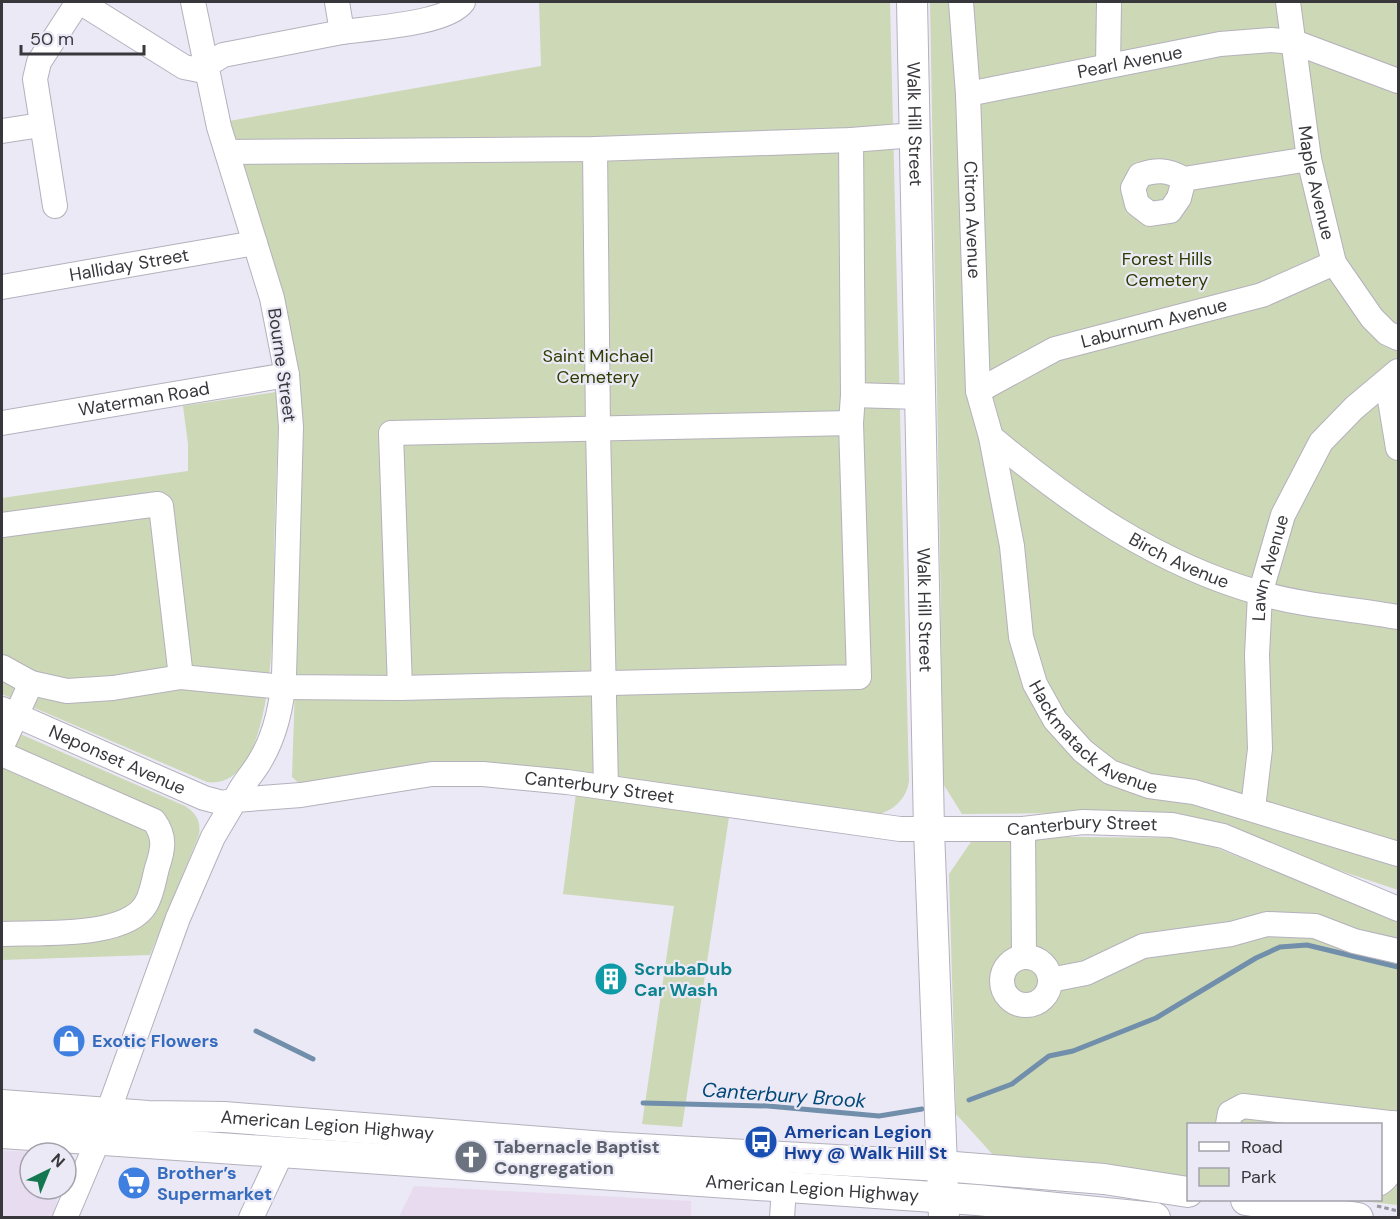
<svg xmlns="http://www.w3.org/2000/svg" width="1400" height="1219" font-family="'DM Sans',sans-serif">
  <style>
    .commercial { fill: #e7dcf0 }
    .education { fill: #e9dbef }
    .green { fill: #ccd8b6 }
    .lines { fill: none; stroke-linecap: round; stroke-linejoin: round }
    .stream { stroke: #718eab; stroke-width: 5 }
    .minor-casing { stroke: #b4b1bd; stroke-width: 26 }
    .major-casing { stroke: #b4b1bd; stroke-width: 32 }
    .path { stroke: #9997a0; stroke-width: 3; stroke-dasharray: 4.5 3; stroke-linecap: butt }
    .minor { stroke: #fff; stroke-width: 24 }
    .major { stroke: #fff; stroke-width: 30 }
    .labels { text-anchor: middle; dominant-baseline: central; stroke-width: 4.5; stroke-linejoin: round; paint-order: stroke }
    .street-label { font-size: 18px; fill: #38373c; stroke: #ebe9f5 }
    .park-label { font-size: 18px; fill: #2e3e02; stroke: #ebe9f5 }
    .culture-label { font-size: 18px; font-weight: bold; fill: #0d838f; stroke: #ebe9f5; text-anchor: start }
    .shop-label { font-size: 18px; font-weight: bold; fill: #366cbe; stroke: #ebe9f5; text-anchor: start }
    .transit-label { font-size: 18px; font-weight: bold; fill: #164399; stroke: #ebe9f5; text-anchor: start }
    .worship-label { font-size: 18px; font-weight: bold; fill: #5b616d; stroke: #ebe9f5; text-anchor: start }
    .water-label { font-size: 20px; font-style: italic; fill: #014879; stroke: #ebe9f5 }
  </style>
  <rect width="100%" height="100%" fill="#ebe9f5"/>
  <path class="commercial" d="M2,1151L66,1152L30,1153V1189H59L54,1217L2,1218Z"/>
  <path class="education" d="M414,1186L691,1201V1217H399Z"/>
  <g class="green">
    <path d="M539,2H890L909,781C907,799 892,812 875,815L522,766L301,785L292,777L302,473L298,379L284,299L229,121L541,66Z"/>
    <path d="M930,2H1398V890L1165,812L962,814L942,782L941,614Z"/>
    <path d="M276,392L279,409C277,458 275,507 274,556C273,601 280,792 207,782L2,694V498L188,471V444L183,406Z"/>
    <path d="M2,726L185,806C196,813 201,821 199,835L150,955L2,960Z"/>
    <path d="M576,793L729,817L682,1127L642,1124L674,906L563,894Z"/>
    <path d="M975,836L1191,838L1398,920V1205L1353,1200H1380V1124H1188V1179L994,1156L956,1114L949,874Z"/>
  </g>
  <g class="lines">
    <g class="stream">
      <path d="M256,1031L313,1059"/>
      <path d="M969,1100L1012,1084L1049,1056L1073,1051L1156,1018L1256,958L1280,947L1307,945L1398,967"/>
      <path d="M643,1103L768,1106L879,1116L922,1109"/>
    </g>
    <g class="minor-casing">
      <g id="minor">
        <path d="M80,2L184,67L199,70L223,55L342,32L337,2"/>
        <path id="s1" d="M961,2L968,94L978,391L991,437L1012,546L1021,637L1035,684L1055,720L1083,751L1110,772L1149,786L1194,792L1398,854"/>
        <path id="s2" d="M1288,2L1309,159L1334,263L1372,318L1387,333L1398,338"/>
        <path d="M342,32C371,28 447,24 463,2"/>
        <path d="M1108,66L1109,2"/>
        <path id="s3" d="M968,94L1220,44L1271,40L1294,42L1398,81"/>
        <path d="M2,131L41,125"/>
        <path d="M595,149L598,429L606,787"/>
        <path d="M227,152L595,149L851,140L915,135"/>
        <path d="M1184,179L1179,198L1170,211L1150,214L1137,204L1133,188L1140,175C1158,169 1168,170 1184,179L1309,159"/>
        <path d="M55,206L35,79L39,62L78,2"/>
        <path id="s4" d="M2,287L255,243"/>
        <path d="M1387,382L1398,448"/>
        <path id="s5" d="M978,391L1055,349L1262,295L1334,263"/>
        <path d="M853,395L920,397"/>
        <path id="s6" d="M2,423L287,375"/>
        <path id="s7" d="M991,437C1071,504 1157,564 1260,593C1303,606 1354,609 1398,617"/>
        <path d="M2,525L158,504L161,506L181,677"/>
        <path d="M2,667L31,683L67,691L113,688L181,677L283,687L400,688L859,677L851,423L853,395L851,140"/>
        <path d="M400,688L391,433L851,423"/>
        <path id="s8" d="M2,709L204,798L223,803L235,800C241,785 252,775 260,761C275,736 282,704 284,676L291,427L287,375L272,298L219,127L193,2"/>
        <path d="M2,746L31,683"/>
        <path d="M2,754L154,821C166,837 163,850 157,868C154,879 152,894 146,904C126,939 38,932 2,934"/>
        <path id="s9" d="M1253,808L1260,749L1257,655L1260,594L1283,515L1321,442L1354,408L1398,371"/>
        <path d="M1023,829L1024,957"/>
        <circle cx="1026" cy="981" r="24"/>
        <path d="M1050,980L1086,973L1143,946L1231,934L1267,924L1315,926L1354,941L1398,951"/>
        <path d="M1228,1124L1230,1113L1243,1106L1398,1124"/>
        <path d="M1380,1183C1399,1171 1393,1142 1393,1123"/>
        <path id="s10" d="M65,1218L98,1140L178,918L213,837L235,800L301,795L432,774H483L567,782L900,829H1023L1083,822L1172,825L1223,836L1398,909"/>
        <path d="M251,1218L282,1152"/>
        <path d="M782,1218L784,1188"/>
      </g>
    </g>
    <g class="major-casing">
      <g id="major">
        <path id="s11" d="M912,2L929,830L944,1218"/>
        <path id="s12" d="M2,1105L148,1116L224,1117L605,1147L942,1166L1104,1179L1188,1192"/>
        <path id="s13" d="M2,1133L977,1200L1155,1218"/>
        <path d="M1246,1200L1358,1218"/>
      </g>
    </g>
    <path class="path" d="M1377,1206L1398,1211"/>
    <use href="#minor" class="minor"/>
    <use href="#major" class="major"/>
  </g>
  <defs>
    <g id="building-disc" transform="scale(1.725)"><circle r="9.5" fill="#0f9aa8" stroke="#ebe9f5"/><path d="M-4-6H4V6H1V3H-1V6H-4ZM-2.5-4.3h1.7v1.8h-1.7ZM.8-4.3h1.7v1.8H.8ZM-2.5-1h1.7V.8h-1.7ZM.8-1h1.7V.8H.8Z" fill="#fff"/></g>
    <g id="shop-disc" transform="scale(1.725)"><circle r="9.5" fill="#3f7fe0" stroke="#ebe9f5"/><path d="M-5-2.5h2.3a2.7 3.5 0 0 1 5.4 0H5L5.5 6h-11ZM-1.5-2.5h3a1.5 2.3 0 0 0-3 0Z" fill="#fff"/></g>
    <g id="bus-disc" transform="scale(1.725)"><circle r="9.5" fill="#1a4fb4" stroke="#ebe9f5"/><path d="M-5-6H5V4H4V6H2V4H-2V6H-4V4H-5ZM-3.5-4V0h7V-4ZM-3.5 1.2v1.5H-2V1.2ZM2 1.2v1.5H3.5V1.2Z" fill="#fff"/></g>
    <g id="church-disc" transform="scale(1.725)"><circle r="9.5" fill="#6b7280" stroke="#ebe9f5"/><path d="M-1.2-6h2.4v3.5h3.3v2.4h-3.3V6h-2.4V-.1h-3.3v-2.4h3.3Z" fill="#fff"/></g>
    <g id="supermarket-disc" transform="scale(1.725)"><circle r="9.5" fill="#3f7fe0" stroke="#ebe9f5"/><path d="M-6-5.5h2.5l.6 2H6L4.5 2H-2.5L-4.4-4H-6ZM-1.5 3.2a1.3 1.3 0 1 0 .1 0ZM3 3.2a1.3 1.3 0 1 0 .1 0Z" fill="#fff"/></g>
  </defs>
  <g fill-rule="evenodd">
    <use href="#building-disc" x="611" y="979"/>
    <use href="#shop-disc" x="69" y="1041"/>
    <use href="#bus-disc" x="761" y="1142"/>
    <use href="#church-disc" x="471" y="1157"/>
    <use href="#supermarket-disc" x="134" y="1183"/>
  </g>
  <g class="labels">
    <g class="street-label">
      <text stroke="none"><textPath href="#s3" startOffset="165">Pearl Avenue</textPath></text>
      <text stroke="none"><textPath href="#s11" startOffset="122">Walk Hill Street</textPath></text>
      <text stroke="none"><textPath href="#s2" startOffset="183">Maple Avenue</textPath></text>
      <text stroke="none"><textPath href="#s1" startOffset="218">Citron Avenue</textPath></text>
      <text stroke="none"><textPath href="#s4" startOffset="129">Halliday Street</textPath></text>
      <text stroke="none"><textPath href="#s5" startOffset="190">Laburnum Avenue</textPath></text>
      <text transform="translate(282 365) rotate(82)">Bourne Street</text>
      <text stroke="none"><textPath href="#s6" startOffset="144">Waterman Road</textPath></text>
      <text stroke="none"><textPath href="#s7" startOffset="226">Birch Avenue</textPath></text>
      <text stroke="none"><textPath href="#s9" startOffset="242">Lawn Avenue</textPath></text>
      <text stroke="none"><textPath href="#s11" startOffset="608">Walk Hill Street</textPath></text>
      <text stroke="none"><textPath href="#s1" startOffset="771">Hackmatack Avenue</textPath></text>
      <text stroke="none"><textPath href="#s8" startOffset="126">Neponset Avenue</textPath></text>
      <text stroke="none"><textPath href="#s10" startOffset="819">Canterbury Street</textPath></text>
      <text stroke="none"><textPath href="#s10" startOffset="1305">Canterbury Street</textPath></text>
      <text stroke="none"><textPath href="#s12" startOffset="326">American Legion Highway</textPath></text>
      <text stroke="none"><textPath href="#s13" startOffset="812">American Legion Highway</textPath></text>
    </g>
    <g class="park-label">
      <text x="1167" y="259">Forest Hills<tspan x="1167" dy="21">Cemetery</tspan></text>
      <text x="598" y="356">Saint Michael<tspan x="598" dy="21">Cemetery</tspan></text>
    </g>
    <g class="culture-label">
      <text x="634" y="969">ScrubaDub<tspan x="634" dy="21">Car Wash</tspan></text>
    </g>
    <g class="shop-label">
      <text x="92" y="1041">Exotic Flowers</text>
      <text x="157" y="1173">Brother’s<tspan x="157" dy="21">Supermarket</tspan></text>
    </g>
    <g class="transit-label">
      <text x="784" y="1132">American Legion<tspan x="784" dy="21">Hwy @ Walk Hill St</tspan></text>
    </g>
    <g class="worship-label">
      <text x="494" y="1147">Tabernacle Baptist<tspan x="494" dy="21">Congregation</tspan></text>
    </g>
    <g class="water-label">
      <text transform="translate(784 1095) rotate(4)">Canterbury Brook</text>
    </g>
  </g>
  <rect width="1400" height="1219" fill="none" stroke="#38373c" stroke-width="6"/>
  <rect x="1187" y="1123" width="195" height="78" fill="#ebe9f5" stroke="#a3a2ab" stroke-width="1.5"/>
  <rect x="1199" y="1142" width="30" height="9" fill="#ffffff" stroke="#a3a2ab" stroke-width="1.5"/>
  <text x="1241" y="1153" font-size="18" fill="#38373c">Road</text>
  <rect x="1199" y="1168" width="30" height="18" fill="#ccd8b6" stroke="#a3a2ab" stroke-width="1.5"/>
  <text x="1241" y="1183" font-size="18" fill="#38373c">Park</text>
  <g transform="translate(48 1171) rotate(43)"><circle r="28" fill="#ebe9f5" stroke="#a3a2ab" stroke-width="1.5"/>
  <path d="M0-4.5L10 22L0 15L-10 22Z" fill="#14774f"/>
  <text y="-9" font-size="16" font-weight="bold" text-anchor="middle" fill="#38373c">N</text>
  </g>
  <path d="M21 45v9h123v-9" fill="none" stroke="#38373c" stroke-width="3"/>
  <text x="30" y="45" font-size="18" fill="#38373c" stroke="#ebe9f5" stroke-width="4.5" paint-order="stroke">50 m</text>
</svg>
